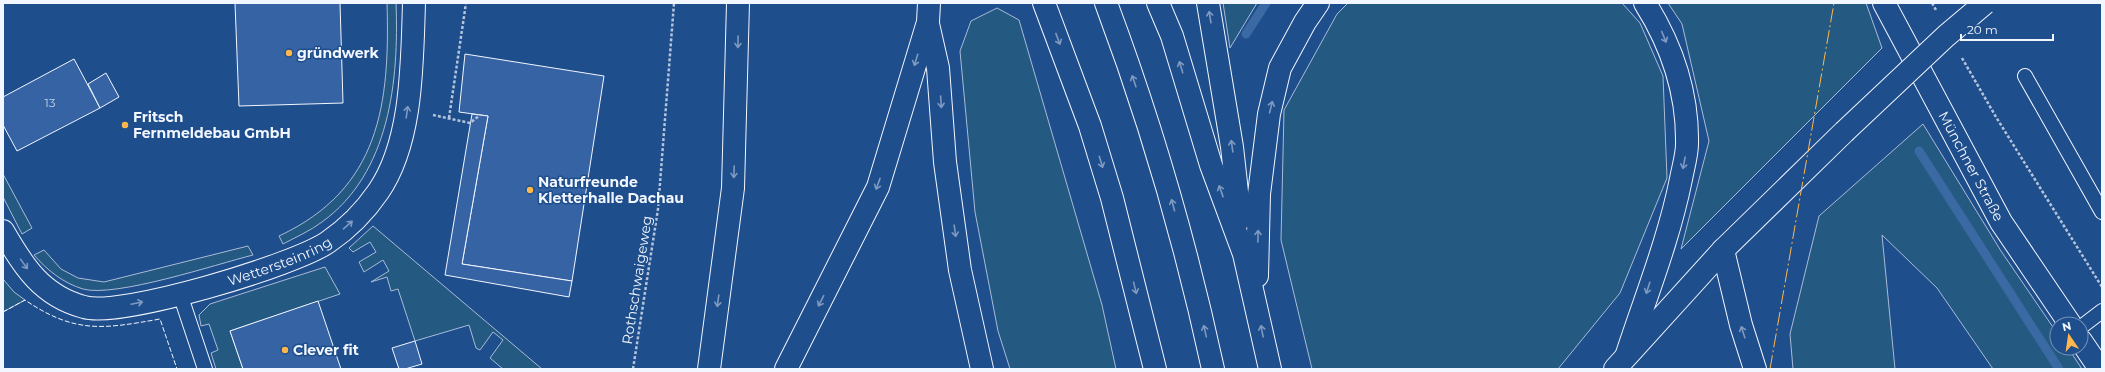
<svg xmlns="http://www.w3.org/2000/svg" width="2105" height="372" font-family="Montserrat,sans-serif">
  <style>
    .green { fill: #245a82; stroke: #a8bbd7 }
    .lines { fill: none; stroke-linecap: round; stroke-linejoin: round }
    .stream { stroke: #3b69a3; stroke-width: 9 }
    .building { fill: #3563a3; stroke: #f2f6ff }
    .lane-casing { stroke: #f2f6ff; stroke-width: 16 }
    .street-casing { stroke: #f2f6ff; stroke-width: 24 }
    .highway-casing { stroke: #f2f6ff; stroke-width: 24 }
    .path { stroke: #b3c4dc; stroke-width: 2.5; stroke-dasharray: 3 2; stroke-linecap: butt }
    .lane { stroke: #1f4e8c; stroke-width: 14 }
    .street { stroke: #1f4e8c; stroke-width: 22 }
    .highway { stroke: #1f4e8c; stroke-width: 22 }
    .highway-bridge-casing { stroke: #f2f6ff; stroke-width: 24; stroke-linecap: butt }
    .highway-bridge { stroke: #1f4e8c; stroke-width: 22 }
    .fence { stroke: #f2f6ff; stroke-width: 1; stroke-dasharray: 5 2; stroke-linecap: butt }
    .power { stroke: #ffb74d; stroke-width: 1; stroke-dasharray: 14 3 2 3; stroke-linecap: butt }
    .oneway { stroke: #7e9ac0 }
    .poi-dot { fill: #ffb74d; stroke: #1f4e8c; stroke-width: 1.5 }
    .labels { text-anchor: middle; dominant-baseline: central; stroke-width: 3; stroke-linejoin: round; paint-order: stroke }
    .number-label { font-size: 12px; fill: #c3d1e8 }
    .poi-label { font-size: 14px; font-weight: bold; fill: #f2f6ff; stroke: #1f4e8c; text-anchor: start }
    .street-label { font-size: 14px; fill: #f2f6ff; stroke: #1f4e8c }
  </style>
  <rect width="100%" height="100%" fill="#1f4e8c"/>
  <g class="green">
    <path d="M387,3H396C399,80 390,173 322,222C310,231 296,237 283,244L279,236C380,189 390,104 387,3Z"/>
    <path d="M1223,3H1257L1230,48Z"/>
    <path d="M1348,3H1622L1640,23L1663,76L1667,178L1620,293L1558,369H1312L1281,240L1284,110L1337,14Z"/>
    <path d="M1668,3H1866L1882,48L1681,249L1709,141L1682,24Z"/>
    <path d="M997,8L1019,20L1102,305L1116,369H1010L998,331L975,212L960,51L971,21Z"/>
    <path d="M1923,124L2001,251L2057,333V348H2068L2082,369H1993L1937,288L1882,235L1895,369H1793L1790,334L1819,216Z"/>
    <path d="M3,174L32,228L22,234L3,197Z"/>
    <path d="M373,226L542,369H503L490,358L503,340L493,332L480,350L476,348L469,325L415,341L398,289L391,291L387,277L371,282L389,271L383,260L364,272L359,262L376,252L370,242L353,252L349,248Z"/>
    <path d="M248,246L253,255C217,264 115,298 83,289C63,283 47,270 34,255L44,250L61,269L78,278L104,282Z"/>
    <path d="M325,267L340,294L230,331L243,369H216L211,353L218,350L209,324L201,326L199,315L210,304Z"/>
    <path d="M3,279L14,292L25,300L3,312Z"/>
  </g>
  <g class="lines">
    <g class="stream">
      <path d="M1246,34L1266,3"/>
      <path d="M1919,151L2059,369"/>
    </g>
  </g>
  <g class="building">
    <path d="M235,3H340L343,103L239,106Z"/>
    <path d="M465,54L604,76L572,281L462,264L488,116L459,112Z"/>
    <path d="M74,59L100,108L17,151L3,125V97Z"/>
    <path d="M106,73L119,97L100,108L88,84Z"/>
    <path d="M472,114L488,116L462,264L572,281L569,297L445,275Z"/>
    <path d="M318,301L341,369H243L230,331Z"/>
    <path d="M415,341L422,364L405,369H399L392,348Z"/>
  </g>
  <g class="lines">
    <g class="lane-casing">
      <g id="lane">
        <path d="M2025,76L2102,212"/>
        <path d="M180,294L205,369"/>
        <path d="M2081,327L2102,311"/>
      </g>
    </g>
    <g class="street-casing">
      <g id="street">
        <path id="s1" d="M1884,3L2001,222L2070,324"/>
        <path id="s2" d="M3,231C23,266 42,296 84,307C120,318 295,265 328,242C347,229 365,211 378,192C413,142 412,61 414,3"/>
        <path d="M2081,341L2100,369"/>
      </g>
    </g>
    <g class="highway-casing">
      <g id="highway">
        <path d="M1044,3L1090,126L1112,198L1155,369"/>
        <path d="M1106,3C1151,123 1186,244 1213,369"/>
        <path d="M1158,3L1172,36L1211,165L1244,254L1270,369"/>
        <path d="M1208,3L1232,147L1240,219"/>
        <path d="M928,24L938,68L945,162L960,270L982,369"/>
        <path d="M1723,250L1741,325L1755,369"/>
        <path d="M1257,276L1259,194L1269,114L1280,68L1305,22L1318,3"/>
        <path d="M1627,354C1646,296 1669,239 1681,179C1683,168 1687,155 1687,144C1688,92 1672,46 1645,3"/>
        <path d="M709,369L733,188L738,3"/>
        <path d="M786,369L878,187L928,22L929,3"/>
        <path d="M1615,369L1723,250L1844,132"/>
      </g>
    </g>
    <g class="path">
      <path d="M1932,3L1936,10"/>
      <path d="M1962,58L1996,117L2102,287"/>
      <path d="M433,115L470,123L480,115"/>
      <path d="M449,118L466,3"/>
      <path d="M633,369L658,209L674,3"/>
    </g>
    <use href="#lane" class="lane"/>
    <use href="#street" class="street"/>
    <use href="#highway" class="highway"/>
    <g class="highway-bridge-casing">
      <path id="highway-bridge" d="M1844,132L1946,36L1985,3"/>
    </g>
    <use href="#highway-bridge" class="highway-bridge"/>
    <path class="fence" d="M3,312L25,300C75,334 103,329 160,319L177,369"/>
    <path class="power" d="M1770,369L1834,3"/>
  </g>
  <defs><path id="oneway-shaft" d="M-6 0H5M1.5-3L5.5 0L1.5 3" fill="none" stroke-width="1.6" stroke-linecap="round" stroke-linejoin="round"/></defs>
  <g class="oneway">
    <use href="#oneway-shaft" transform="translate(1210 17) rotate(-99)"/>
    <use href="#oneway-shaft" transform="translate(1664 37) rotate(68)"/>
    <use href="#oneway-shaft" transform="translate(1058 39) rotate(69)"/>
    <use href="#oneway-shaft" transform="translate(738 42) rotate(91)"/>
    <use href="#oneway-shaft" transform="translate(916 60) rotate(107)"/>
    <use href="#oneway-shaft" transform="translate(1181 67) rotate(-107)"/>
    <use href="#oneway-shaft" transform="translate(1134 81) rotate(-109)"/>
    <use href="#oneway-shaft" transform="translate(941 102) rotate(86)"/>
    <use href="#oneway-shaft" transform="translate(1271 107) rotate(-76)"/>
    <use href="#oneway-shaft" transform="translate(407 112) rotate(-82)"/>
    <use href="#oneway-shaft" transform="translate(1232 146) rotate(-98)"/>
    <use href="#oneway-shaft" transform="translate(1101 162) rotate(73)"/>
    <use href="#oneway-shaft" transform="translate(1684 163) rotate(101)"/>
    <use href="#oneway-shaft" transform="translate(734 172) rotate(92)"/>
    <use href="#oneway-shaft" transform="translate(878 184) rotate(110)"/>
    <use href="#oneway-shaft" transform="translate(1221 191) rotate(-110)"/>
    <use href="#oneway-shaft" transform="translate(1173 205) rotate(-105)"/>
    <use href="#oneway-shaft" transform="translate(348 225) rotate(-41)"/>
    <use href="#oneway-shaft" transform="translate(955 231) rotate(82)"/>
    <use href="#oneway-shaft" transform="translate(1258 236) rotate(-89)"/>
    <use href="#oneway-shaft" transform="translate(24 264) rotate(54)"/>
    <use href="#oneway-shaft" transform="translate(1135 288) rotate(76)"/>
    <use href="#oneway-shaft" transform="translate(1648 288) rotate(108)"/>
    <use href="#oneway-shaft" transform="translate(718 301) rotate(98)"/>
    <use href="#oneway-shaft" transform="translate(821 301) rotate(117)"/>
    <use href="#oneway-shaft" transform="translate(137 303) rotate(-12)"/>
    <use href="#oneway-shaft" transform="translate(1205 331) rotate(-103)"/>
    <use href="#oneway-shaft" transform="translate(1262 331) rotate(-101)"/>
    <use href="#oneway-shaft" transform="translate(1743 332) rotate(-108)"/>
  </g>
  <g class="poi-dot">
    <circle cx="289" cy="53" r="4"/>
    <circle cx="125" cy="125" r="4"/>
    <circle cx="530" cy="190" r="4"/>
    <circle cx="285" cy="350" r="4"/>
  </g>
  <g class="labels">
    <g class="number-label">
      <text x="50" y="102">13</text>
    </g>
    <g class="poi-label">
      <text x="297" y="53">gründwerk</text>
      <text x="133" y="117">Fritsch<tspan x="133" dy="16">Fernmeldebau GmbH</tspan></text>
      <text x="538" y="182">Naturfreunde<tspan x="538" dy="16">Kletterhalle Dachau</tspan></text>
      <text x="293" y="350">Clever fit</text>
    </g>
    <g class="street-label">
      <text stroke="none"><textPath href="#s1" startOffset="185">Münchner Straße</textPath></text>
      <text stroke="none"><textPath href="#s2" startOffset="317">Wettersteinring</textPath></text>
      <text transform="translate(637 280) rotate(-81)">Rothschwaigeweg</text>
    </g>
  </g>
  <rect width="2105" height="372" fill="none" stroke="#f2f6ff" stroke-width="8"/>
  <g transform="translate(2069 336) rotate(347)"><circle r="19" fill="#1f4e8c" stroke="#7391ba"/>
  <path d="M0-3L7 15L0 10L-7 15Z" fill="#ffb74d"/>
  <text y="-6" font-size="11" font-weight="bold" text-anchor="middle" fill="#f2f6ff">N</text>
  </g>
  <path d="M1961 34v6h92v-6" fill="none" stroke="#f2f6ff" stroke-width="2"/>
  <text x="1967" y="34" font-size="12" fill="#f2f6ff" stroke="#1f4e8c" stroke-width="3" paint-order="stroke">20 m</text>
</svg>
